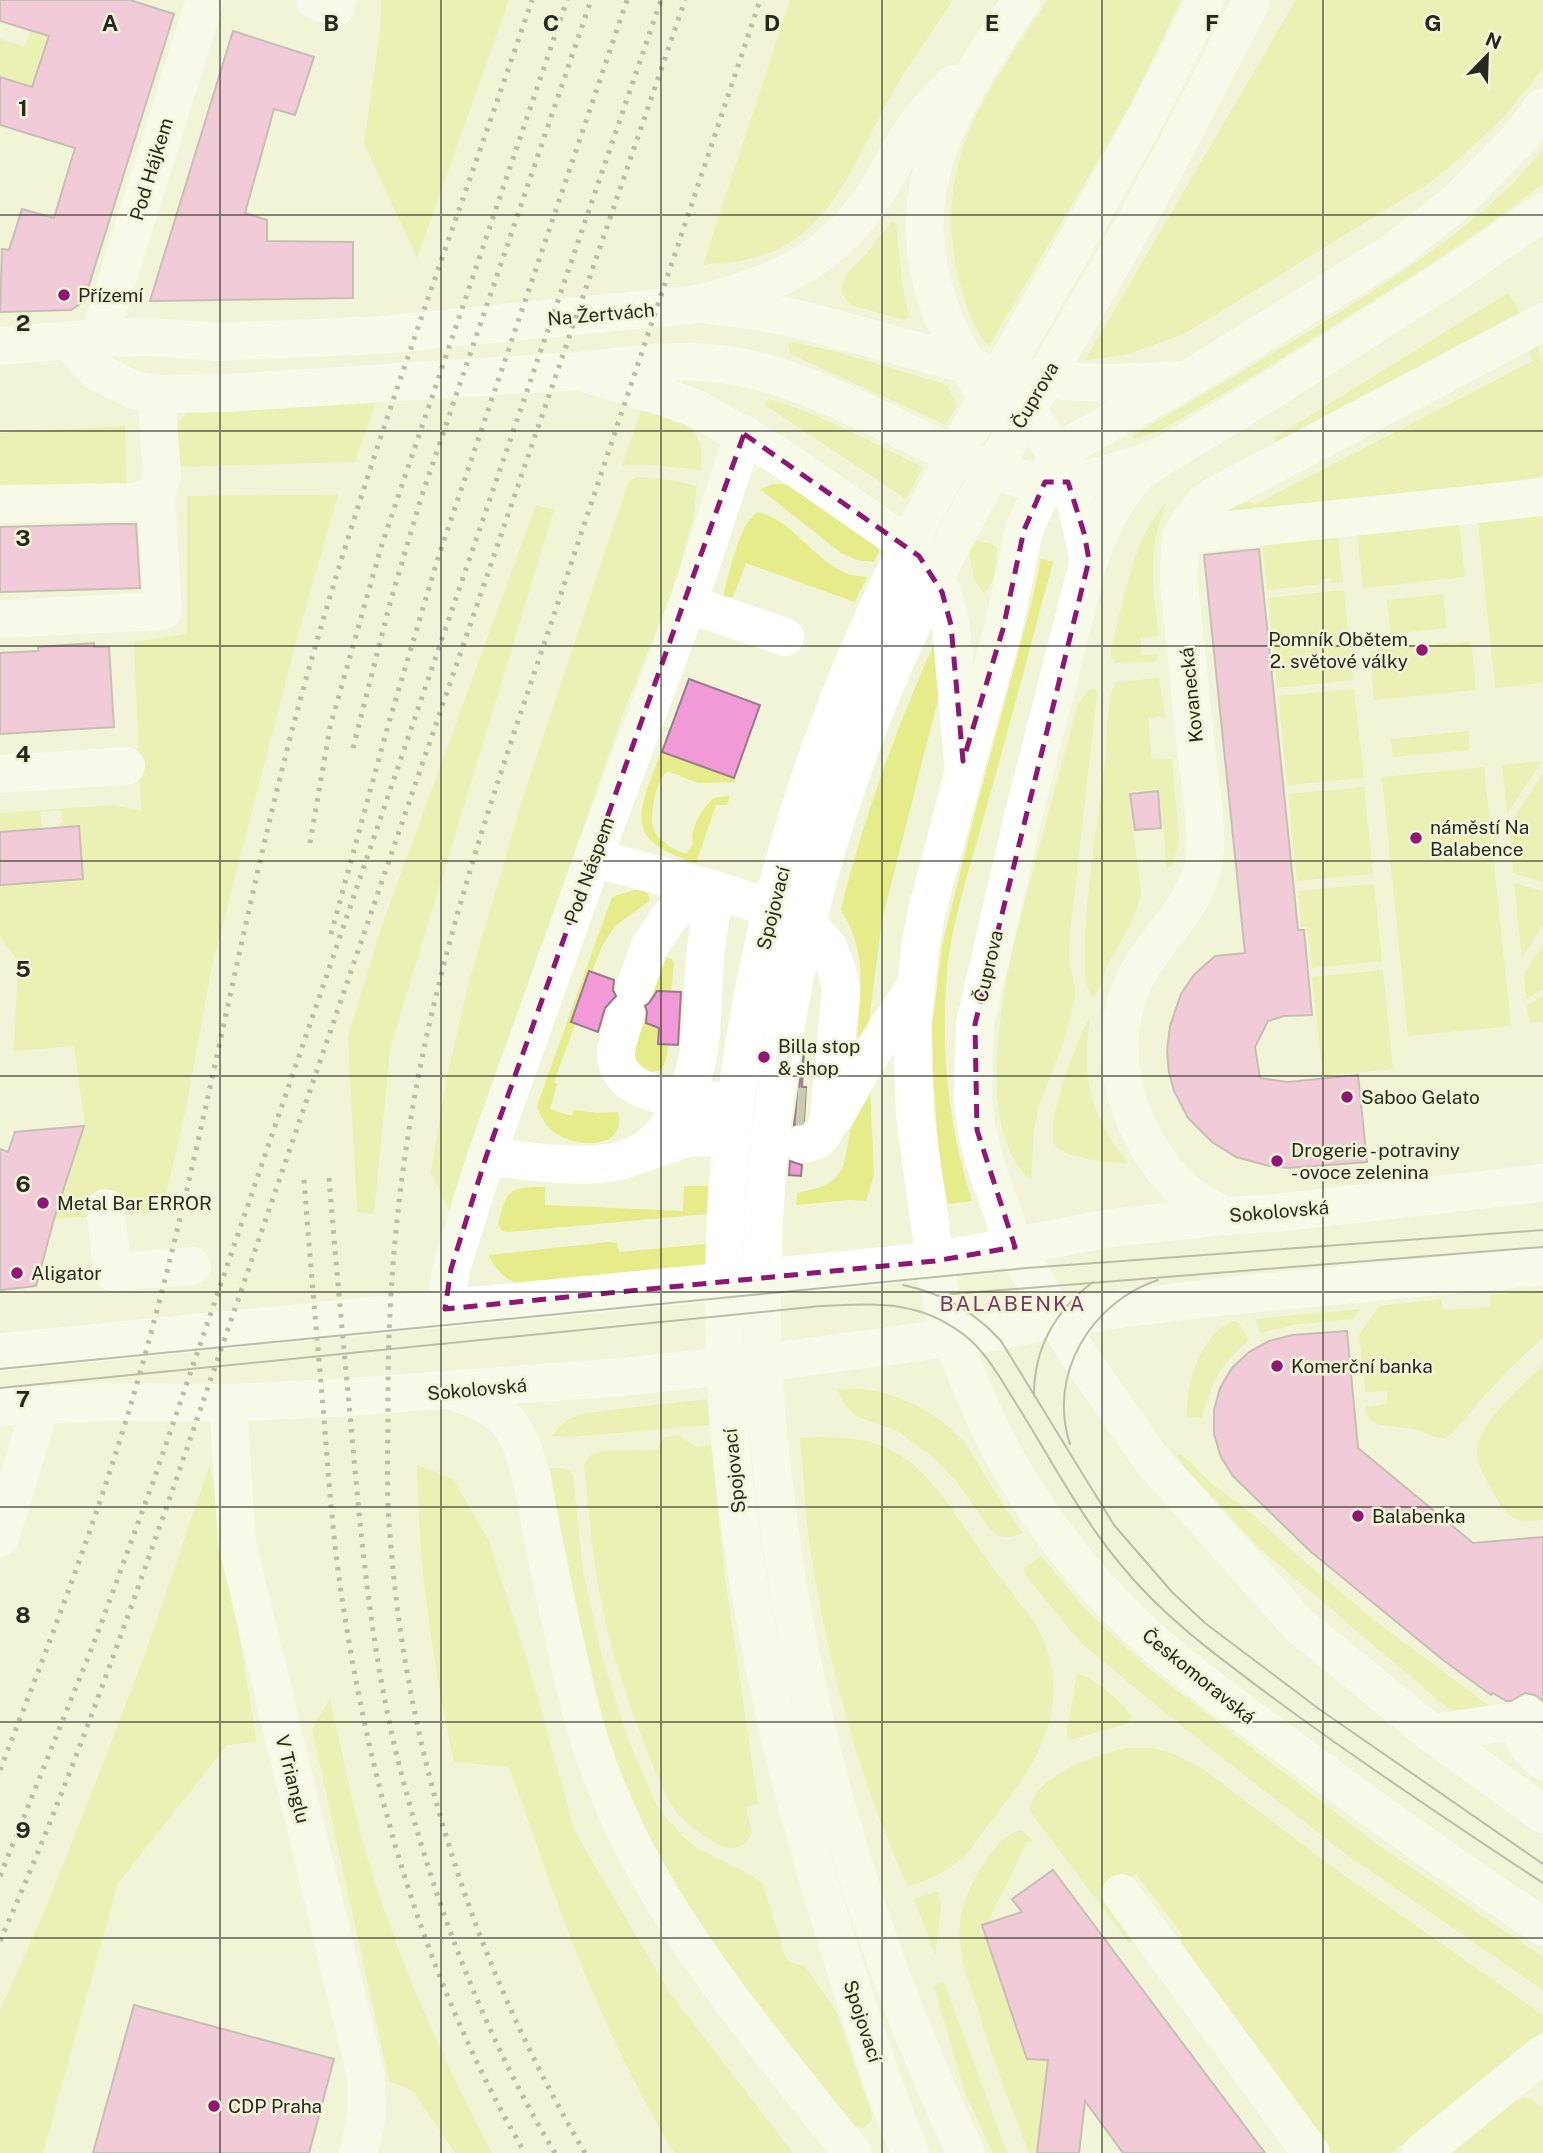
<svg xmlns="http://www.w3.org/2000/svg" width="1543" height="2153" font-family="'Public Sans',sans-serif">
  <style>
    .green { fill: #e5ec89 }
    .building { fill: #f29ad7; stroke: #957c8c; stroke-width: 2 }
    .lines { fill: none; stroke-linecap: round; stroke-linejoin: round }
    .minor-tunnel { stroke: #c9cbb2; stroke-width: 38; stroke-dasharray: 38 19; stroke-linecap: butt }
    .minor { stroke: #fff; stroke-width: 38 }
    .major { stroke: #fff; stroke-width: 38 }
    .tram { stroke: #7b7d6a; stroke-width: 2 }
    .rail { stroke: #7b7d6a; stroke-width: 5; stroke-dasharray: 3.5 7; stroke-linecap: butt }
    .marked { fill: none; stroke: #8f1675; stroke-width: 5; stroke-dasharray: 14 9; stroke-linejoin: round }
    .grid { fill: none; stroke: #28291e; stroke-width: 2; stroke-opacity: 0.55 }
    .poi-dot { fill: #8f1675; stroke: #f1f4d7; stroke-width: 2.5 }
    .labels { text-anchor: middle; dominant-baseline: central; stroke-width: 5; stroke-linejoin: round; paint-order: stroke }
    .street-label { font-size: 19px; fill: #28291e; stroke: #f1f4d7 }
    .poi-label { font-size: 19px; fill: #28291e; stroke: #f1f4d7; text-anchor: start }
    .neighbourhood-label { font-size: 21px; letter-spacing: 2px; fill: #753a64; stroke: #f1f4d7 }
    .grid-label { font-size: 23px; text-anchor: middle; font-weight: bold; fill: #28291e; stroke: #f1f4d7; stroke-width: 5; stroke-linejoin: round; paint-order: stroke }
  </style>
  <rect width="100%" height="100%" fill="#f1f4d7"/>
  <g class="green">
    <path d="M381,0H509L417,258L364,143L380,31Z"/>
    <path d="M790,0H953C932,32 908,64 889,99C850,167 830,245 740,261C728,263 715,263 703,265Z"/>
    <path d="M1048,0H1181L1132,102L989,346C976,336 964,300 960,284C929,163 985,95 1048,0Z"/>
    <path d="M1296,0H1543V68L1505,116L1455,162L1429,183L1184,334L1125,355L1085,360Z"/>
    <path d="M30,31L49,37L33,87L0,77V39L25,47Z"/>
    <path d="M1543,149V183C1487,229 1424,268 1363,307C1310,340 1258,374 1204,405C1188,414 1150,440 1132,438L1133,435C1203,395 1272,354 1340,312C1414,265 1487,218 1543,149Z"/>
    <path d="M892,221L896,223L902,281L909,317L905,320L853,306L846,300L841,290L847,273L867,253Z"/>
    <path d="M1508,293L1520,313L1276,442L1274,438Z"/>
    <path d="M793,342L838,352L947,385L957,405L946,425L790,354L788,343Z"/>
    <path d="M1527,346H1537L1543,364V475L1474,496L1207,515L1224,503L1251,501L1254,505L1533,361Z"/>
    <path d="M768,399C822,414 872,443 923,467L906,499L765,405Z"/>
    <path d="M376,402L355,462L173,467L178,422L192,410Z"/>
    <path d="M642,409L690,426L700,443L702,470L650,465H622Z"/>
    <path d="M125,426L127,488L0,491V433Z"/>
    <path d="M637,477L671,480L697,486L694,516L676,581L624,711L449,1211L431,1172L446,1082L467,989L523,797L629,481Z"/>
    <path d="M774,484L793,485L882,545L874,562L857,560L841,553L760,489Z"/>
    <path d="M338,495L294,649L212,966L186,1108L162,1212L54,1219L85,1126L74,1046L14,1051L18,961L0,937V885L79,829L78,826L60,827V822H63L61,810L40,812L43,829L0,832V813L114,805L141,811L134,642L187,634V496Z"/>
    <path d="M1167,502C1146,550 1153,587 1159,636L1140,638L1142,655L1158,654L1156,660L1152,662L1115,663L1110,655L1112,645C1124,600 1133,536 1167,502Z"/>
    <path d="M536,505L554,510L390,1049L374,1214L357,1212L348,1036L380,931Z"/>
    <path d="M1543,505V683L1495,688L1477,512Z"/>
    <path d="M758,512C792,520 813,559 845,573C852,576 860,576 867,577L855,602L746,563L733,597H723C729,577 739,521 758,512Z"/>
    <path d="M1458,514L1465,577L1363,588L1356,524Z"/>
    <path d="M1337,527L1343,582L1332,583L1331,578L1321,579V584L1267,590L1261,535Z"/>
    <path d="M972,539L997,546C995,561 997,585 983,593L974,579L968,545Z"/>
    <path d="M1041,559L1053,562C1031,644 1009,727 986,809C971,866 949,926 946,985C941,1059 950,1131 972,1201L948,1204L939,1157L933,1073L932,1028L942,946L976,809L1031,605Z"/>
    <path d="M1344,590L1353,680L1277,688L1268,598Z"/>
    <path d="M1443,594L1447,628L1391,634L1387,600Z"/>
    <path d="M938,635L940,692L882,920L868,1029L857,1044C860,995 869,954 841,910C864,815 898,724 938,635Z"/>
    <path d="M1471,641L1476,690L1374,700L1369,651Z"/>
    <path d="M1159,678L1165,716L1148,718L1152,760L1172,759L1179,836L1178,847L1171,867L1167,868L1159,789L1129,792L1141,895L1131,924L1106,968L1096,996H1092C1084,985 1085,967 1085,954C1085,892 1098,824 1105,762C1108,736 1105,707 1115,682Z"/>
    <path d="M1096,688L1097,695L1070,933L1069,959L1075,989L1074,1002L1064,1040L1039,1106L1034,1130L1031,1181C960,1114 1017,931 1039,848C1052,800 1065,752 1078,704L1090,689Z"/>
    <path d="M1354,689L1364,778L1287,785L1278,696Z"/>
    <path d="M1468,731L1470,750L1393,757L1391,739Z"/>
    <path d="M661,752L736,779L735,782L698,783L668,771C657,777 648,818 654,830C658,841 675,850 686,854L693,844C689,831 702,808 713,799C718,796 725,797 730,796L727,805H716L696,863C620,840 639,812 661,752Z"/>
    <path d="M1542,761L1507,814L1502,765Z"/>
    <path d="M1484,767L1511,1026L1408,1036L1382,777Z"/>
    <path d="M1543,774V882L1513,873L1509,825Z"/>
    <path d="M1364,787L1373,874L1297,881L1288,794Z"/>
    <path d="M1514,883L1543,891V925L1522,958Z"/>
    <path d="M1374,884L1382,961L1312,968L1307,927H1301L1298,891Z"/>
    <path d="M634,890C642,890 651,891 649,901L615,926L602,946L592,972L589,971L572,1022L575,1024L554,1082L557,1084L550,1109L571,1116L574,1110L597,1113L618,1112C628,1152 571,1148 551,1130C544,1123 540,1114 537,1106L612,897Z"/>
    <path d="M1543,943V989L1526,999L1524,974Z"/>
    <path d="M663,956L672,959L674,964L671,991H661C664,1011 676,1055 660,1070L647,1073L629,1054L644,1021Z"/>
    <path d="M1383,970L1393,1069L1323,1076L1312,977Z"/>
    <path d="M1543,996V1022L1529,1023L1527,1005Z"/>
    <path d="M1090,1018C1081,1079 1090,1115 1128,1163C1112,1163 1066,1159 1056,1146C1042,1129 1078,1036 1090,1018Z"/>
    <path d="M870,1086L874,1175L866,1201L850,1200L796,1205L797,1193C854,1183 841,1163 853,1120C856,1108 864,1096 870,1086Z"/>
    <path d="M684,1186H708L707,1214L509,1232L502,1231L498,1223C507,1189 509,1187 545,1187V1205L683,1211Z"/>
    <path d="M608,1242L617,1243L619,1252L706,1244L705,1269L517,1284C504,1277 494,1269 489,1255Z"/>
    <path d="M1543,1290V1337L1503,1375L1452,1433L1445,1438L1435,1437L1415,1429L1380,1425L1369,1420L1365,1407L1388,1404L1387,1391L1365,1392L1359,1335L1379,1306L1441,1299L1443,1310L1490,1307V1295Z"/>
    <path d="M1361,1309L1352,1319L1293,1325L1261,1333L1255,1319Z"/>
    <path d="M1234,1321L1239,1323L1249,1340C1218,1366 1213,1380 1202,1418L1188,1417C1183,1387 1203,1330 1234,1321Z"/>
    <path d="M1543,1365V1520C1516,1522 1508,1520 1495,1496C1489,1484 1479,1469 1477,1456C1473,1427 1524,1384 1543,1365Z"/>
    <path d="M837,1389C880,1385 925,1404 956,1434C968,1444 976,1461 984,1474C996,1494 1009,1514 1023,1533L1010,1537L999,1536L991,1530L956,1481L933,1457L899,1432L856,1416L845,1405Z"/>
    <path d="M707,1399L709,1425L571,1437L552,1436C562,1422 570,1417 586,1413Z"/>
    <path d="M678,1435L696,1447L711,1445L725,1577L758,1804L746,1808L752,1833C746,1846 735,1852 722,1846C703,1837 684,1823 672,1806C660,1787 652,1763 644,1742C621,1686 604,1626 595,1566C590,1533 588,1499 584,1465C588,1456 592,1453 601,1451L657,1450L664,1437Z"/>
    <path d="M821,1437C842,1438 865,1438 885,1447C928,1466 950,1508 976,1544C995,1571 1015,1597 1035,1623C1048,1646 1056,1673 1053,1700C1049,1748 1016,1790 987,1826C980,1836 973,1847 964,1856C949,1871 928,1880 908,1887C861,1785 830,1672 812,1560C805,1520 804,1478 800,1438Z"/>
    <path d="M1181,1454L1211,1483L1246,1509L1304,1561L1374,1620L1492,1708L1460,1716L1451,1711L1257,1546L1184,1466L1177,1456Z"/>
    <path d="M210,1464L257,1742L227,1745L118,1883L43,2153H0V2010L45,1910L96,1782L146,1651Z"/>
    <path d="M417,1465L453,1479L489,1541L528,1663L575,1832L671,1995L793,2153H674C630,2079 593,1998 563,1918C544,1868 528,1817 509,1767L454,1762C433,1664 418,1566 417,1465Z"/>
    <path d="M550,1468C560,1468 569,1466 573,1476L583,1571L602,1656L627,1737L657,1806L682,1836L697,1848L751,1875L763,1884L785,1956L790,1962L805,1966L836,2011L871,2112L872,2120L863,2128L852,2127C780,2030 696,1936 643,1826C615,1767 591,1695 578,1630C566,1577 559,1522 550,1468Z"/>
    <path d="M1041,1556L1084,1608L1140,1661L1172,1687L1378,1845L1540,1955L1543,1958V1990L1343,1852L1184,1728L1081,1643L1025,1575L1024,1568Z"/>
    <path d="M1077,1674C1090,1674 1126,1705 1131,1717L1129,1723L1074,1739L1069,1738L1067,1732Z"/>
    <path d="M330,1699C343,1756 354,1814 371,1870C402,1968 444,2062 492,2153H455L413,2091L389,2081L312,1728Z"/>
    <path d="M1126,1748H1151L1174,1754L1203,1769L1335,1869L1543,2015V2031L1392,2153H1331L1320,2143L1179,1953L1182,1934L1136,1874L1110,1892L1141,1933L1129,1943L1030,1811C1030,1777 1098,1754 1126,1748Z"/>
    <path d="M1022,1831L1033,1841L1027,1842L984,1930L1027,2059L1048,2060L1037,2153H1029C1010,2105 992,2057 977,2007C968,1981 957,1952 960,1924C962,1901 975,1875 989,1856C998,1845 1006,1832 1022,1831Z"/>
    <path d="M934,1892H938L941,1908L935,1955L914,1899Z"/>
    <path d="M944,1982L1007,2153H993L965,2093L934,1986Z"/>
    <path d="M1523,2098L1531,2099L1543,2108V2153H1452L1515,2101Z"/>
  </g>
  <g class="building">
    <path d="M0,0H130L174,14L84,301L71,310L0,312L2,249L9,250L22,209L54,218L75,148L0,125V77L32,87L49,36L0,21Z"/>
    <path d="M233,31L314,57L295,115L274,109L245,213L267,220V241L353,242V298L150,301Z"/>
    <path d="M113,524H136L140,588L0,592V527Z"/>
    <path d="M1259,549L1298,930H1304L1312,1015L1284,1016L1268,1021L1255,1047L1260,1078L1288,1082L1358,1075L1367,1162L1288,1168L1269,1166L1236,1157L1212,1142L1188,1118L1174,1091L1169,1072L1167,1051L1170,1026L1181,994L1194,975L1215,956L1245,953L1204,555Z"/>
    <path d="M94,643V647H109L114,727L0,734V653L38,651V647Z"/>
    <path d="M689,679L760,705L734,778L662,752Z"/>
    <path d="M1158,791L1161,828L1135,830L1130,794Z"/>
    <path d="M79,826L83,879L0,885V832Z"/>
    <path d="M589,971L614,980L613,990L616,996L605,1008L598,1032L571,1022Z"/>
    <path d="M657,991L681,992L678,1045L658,1044L659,1028L646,1023L647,1011L645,1006L649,1003Z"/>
    <path d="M804,1052L802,1087H806L804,1121L794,1125Z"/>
    <path d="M84,1126L54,1219L36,1286L0,1290V1149L8,1152L15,1132Z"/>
    <path d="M790,1161L802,1165L801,1176L789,1175Z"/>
    <path d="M1347,1331L1358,1448L1473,1543L1543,1537V1701L1535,1695L1525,1693L1511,1701H1506L1493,1693L1491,1695L1443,1660L1310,1551L1233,1476L1221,1457L1214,1434V1410L1220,1388L1232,1368L1249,1352L1269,1341L1292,1335Z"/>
    <path d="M1053,1870L1133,1977L1265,2153H1123L1085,2101L1079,2153H1037L1048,2060L1027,2059L982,1925L1022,1912L1012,1899Z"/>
    <path d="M134,2005L334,2059L309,2153H93Z"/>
  </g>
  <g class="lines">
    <path class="minor-tunnel" d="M740,1103L805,1107"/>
    <g class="minor">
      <path d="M315,0L336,7L337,0"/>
      <path d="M99,338L205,0"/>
      <path d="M69,341L96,371L134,390L156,394L226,393L579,371L673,400L699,410L779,456L900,540L919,556L934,577L942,592L951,625L964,772L927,910L920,948L912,1026L915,1116L935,1261"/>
      <path d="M0,346L99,338L152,337L217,342L381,335L699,304L756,311L807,321L968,365L989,375L1014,392L1059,457L1077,507L1089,560L1023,817L975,1024L973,1099L977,1130L984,1160L1015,1247"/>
      <path d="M0,504L135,502L156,495"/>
      <path d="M1182,535L1543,497"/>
      <path d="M688,604L785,637"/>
      <path d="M0,619L163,611L156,495L162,474L156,394"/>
      <path d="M0,774L126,766"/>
      <path d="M593,858L715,890L758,904L779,912L815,933L828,947L836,967L841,989L829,1117C826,1133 820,1142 803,1144"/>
      <path d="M635,987L650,946L668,919L697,886"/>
      <path d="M626,1015C622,1028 617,1040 616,1053C615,1097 686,1100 717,1101"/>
      <path d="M836,1115L865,1063L914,988"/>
      <path d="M643,1153L687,1138L715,1137"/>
      <path d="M486,1157C528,1160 572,1169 614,1162C662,1154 688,1104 697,1061C704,1028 702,992 705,959C707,936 711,913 715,890"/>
      <path d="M105,1208L113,1272L192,1266"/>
      <path d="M1225,1216C1207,1206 1190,1198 1176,1183C1123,1127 1099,1037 1141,968C1163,931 1199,903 1204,858C1208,825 1201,790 1197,758C1191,699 1185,641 1179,583C1178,544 1180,524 1211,498L1543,322"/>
      <path d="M445,1309L451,1269L486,1157L593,858L688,604L744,434"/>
      <path d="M228,1403L237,1543L366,2076L367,2116L358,2153"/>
      <path d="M0,1538L41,1405"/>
      <path d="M1527,1715C1516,1735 1528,1749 1543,1761"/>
      <path d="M1431,1733L1501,1723H1523"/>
      <path d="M1121,1893L1311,2153"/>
      <path d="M1421,2153L1543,2054"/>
    </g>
    <g class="major">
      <path d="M699,304C767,287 823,265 867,206C884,183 895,157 911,133C923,115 938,100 953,84"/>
      <path d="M579,371C642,363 695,355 758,371C818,387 874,417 929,443C966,459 1004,479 1044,482C1083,484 1122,470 1158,458"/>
      <path d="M1022,376C1073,384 1123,385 1174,380"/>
      <path d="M1000,416C979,383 956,351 942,314C894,188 954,101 1022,0"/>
      <path d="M1089,560C1101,525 1116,495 1142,469L1273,389L1455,273L1543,212"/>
      <path d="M964,772L1003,629L1024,530L1051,469L1068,446L1188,379L1395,251L1459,200L1520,138L1543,107"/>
      <path d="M1015,1247L1076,1351L1151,1459L1299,1625L1431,1733L1543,1814"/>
      <path d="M935,1261C940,1309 954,1344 972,1388C1015,1494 1086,1587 1175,1661C1217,1695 1262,1727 1305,1759C1383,1817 1462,1873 1543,1927"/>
      <path d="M0,1352L935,1261L1111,1228L1225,1216L1275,1213L1543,1183"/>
      <path d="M453,1392C474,1397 493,1405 508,1422C530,1448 536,1504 543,1538C554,1591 565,1645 578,1699C611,1836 687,1945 773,2054C800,2087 825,2121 853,2153"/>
      <path d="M0,1407L108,1402L228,1403L334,1398L623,1377L800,1358L993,1332L1056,1319L1119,1309L1229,1296L1543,1266"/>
      <path d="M910,2153C879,2079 856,2001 832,1925C776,1746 735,1562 726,1375C713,1123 763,868 865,637C962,417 1102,218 1205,0"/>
      <path d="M966,2153C872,1955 809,1743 779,1526C769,1454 762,1381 762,1308C761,1090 805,869 892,669C961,510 1055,365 1140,214C1179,144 1215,71 1252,0"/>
    </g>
    <g class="tram">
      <path d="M903,1285C942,1293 974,1311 1001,1341L1114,1525L1172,1592L1205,1623L1319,1709L1543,1864"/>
      <path d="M939,1295L1543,1247"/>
      <path d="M0,1369L1027,1268L1543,1230"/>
      <path d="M0,1388L821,1306C874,1304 917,1299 963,1334C987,1352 1001,1380 1017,1405C1051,1459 1080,1516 1121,1565C1164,1618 1221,1659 1276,1700C1363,1764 1453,1824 1543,1883"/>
      <path d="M1034,1395C1034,1348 1056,1310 1093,1282"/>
      <path d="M1070,1444C1047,1375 1091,1302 1158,1280"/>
    </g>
    <g class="rail">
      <path d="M353,748L390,603L421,498L591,0"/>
      <path d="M310,843L330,727L382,544L567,0"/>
      <path d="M331,934L389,722L437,561L627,0"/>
      <path d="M329,1178C336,1264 344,1350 352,1436C362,1550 373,1666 402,1776C436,1907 485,2037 555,2153"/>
      <path d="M304,1180C310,1259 317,1339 324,1418C329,1485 334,1552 345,1618C375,1805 429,1989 525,2153"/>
      <path d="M0,1770C55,1629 110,1487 149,1340C207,1128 243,910 301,697C366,461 453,232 532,0"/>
      <path d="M0,1876L97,1635L153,1482L661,0"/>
      <path d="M0,1941C66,1792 120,1639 174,1486L685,0"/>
      <path d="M585,2153C474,1965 406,1752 390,1535C386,1494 388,1452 388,1411C387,1282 400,1156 428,1030C463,873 519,720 570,567C633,378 697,189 760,0"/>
    </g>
  </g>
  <path d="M0 0H1543V2153H0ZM744,434L919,556L942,592L951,625L963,761L1003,629L1024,530L1045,482H1068L1084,533L1089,560L975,1024L977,1130L1015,1247L935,1261L445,1309L451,1269L486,1157Z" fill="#f1f4d7" fill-opacity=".55" fill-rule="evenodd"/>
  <path class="marked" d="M744,434L919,556L942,592L951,625L963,761L1003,629L1024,530L1045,482H1068L1084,533L1089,560L975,1024L977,1130L1015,1247L935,1261L445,1309L451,1269L486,1157Z"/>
  <path class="grid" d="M220,0V2153M441,0V2153M661,0V2153M882,0V2153M1102,0V2153M1323,0V2153M0,215H1543M0,431H1543M0,646H1543M0,861H1543M0,1076H1543M0,1292H1543M0,1507H1543M0,1722H1543M0,1938H1543"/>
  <g class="poi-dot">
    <circle cx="64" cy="295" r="7"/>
    <circle cx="1422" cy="650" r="7"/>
    <circle cx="1416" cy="838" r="7"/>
    <circle cx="764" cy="1057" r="7"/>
    <circle cx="1347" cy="1097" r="7"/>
    <circle cx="1277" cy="1161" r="7"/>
    <circle cx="43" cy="1203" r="7"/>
    <circle cx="17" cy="1273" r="7"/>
    <circle cx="1277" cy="1366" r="7"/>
    <circle cx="1358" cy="1516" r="7"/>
    <circle cx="214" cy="2106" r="7"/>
  </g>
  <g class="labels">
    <g class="street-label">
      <text transform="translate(151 169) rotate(-73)">Pod Hájkem</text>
      <text transform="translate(601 314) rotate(-5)">Na Žertvách</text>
      <text transform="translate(1035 395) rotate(-60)">Čuprova</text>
      <text transform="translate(1191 695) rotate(-96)">Kovanecká</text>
      <text transform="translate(589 870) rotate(-70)">Pod Náspem</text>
      <text transform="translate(773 908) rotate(-76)">Spojovací</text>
      <text transform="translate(988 966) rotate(-77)">Čuprova</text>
      <text transform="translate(1279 1211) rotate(-5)">Sokolovská</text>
      <text transform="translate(477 1389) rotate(-5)">Sokolovská</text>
      <text transform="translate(734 1471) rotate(-96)">Spojovací</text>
      <text transform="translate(1199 1676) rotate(39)">Českomoravská</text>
      <text transform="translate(293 1779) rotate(76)">V Trianglu</text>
      <text transform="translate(863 2021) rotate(72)">Spojovací</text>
    </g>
    <g class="poi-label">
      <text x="78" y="295">Přízemí</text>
      <text x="1408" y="639" text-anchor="end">Pomník Obětem<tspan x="1408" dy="22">2. světové války</tspan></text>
      <text x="1430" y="827">náměstí Na<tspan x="1430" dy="22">Balabence</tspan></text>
      <text x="778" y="1046">Billa stop<tspan x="778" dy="22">&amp; shop</tspan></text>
      <text x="1361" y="1097">Saboo Gelato</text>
      <text x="1291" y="1150">Drogerie - potraviny<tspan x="1291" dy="22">- ovoce zelenina</tspan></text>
      <text x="57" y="1203">Metal Bar ERROR</text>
      <text x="31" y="1273">Aligator</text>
      <text x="1291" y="1366">Komerční banka</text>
      <text x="1372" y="1516">Balabenka</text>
      <text x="228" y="2106">CDP Praha</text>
    </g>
    <g class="neighbourhood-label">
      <text x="1013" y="1303">BALABENKA</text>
    </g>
  </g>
  <g class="grid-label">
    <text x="110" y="31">A</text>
    <text x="331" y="31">B</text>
    <text x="551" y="31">C</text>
    <text x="772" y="31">D</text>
    <text x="992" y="31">E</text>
    <text x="1212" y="31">F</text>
    <text x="1433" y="31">G</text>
    <text x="23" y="116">1</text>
    <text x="23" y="331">2</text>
    <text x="23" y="546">3</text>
    <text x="23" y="762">4</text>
    <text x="23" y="977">5</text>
    <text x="23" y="1192">6</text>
    <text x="23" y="1407">7</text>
    <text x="23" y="1623">8</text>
    <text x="23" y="1838">9</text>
  </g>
  <g transform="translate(1487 56) rotate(23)" stroke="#f1f4d7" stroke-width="5" paint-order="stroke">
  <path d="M0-5L12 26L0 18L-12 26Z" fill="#28291e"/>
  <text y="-10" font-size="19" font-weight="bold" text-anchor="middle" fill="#28291e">N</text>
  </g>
</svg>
